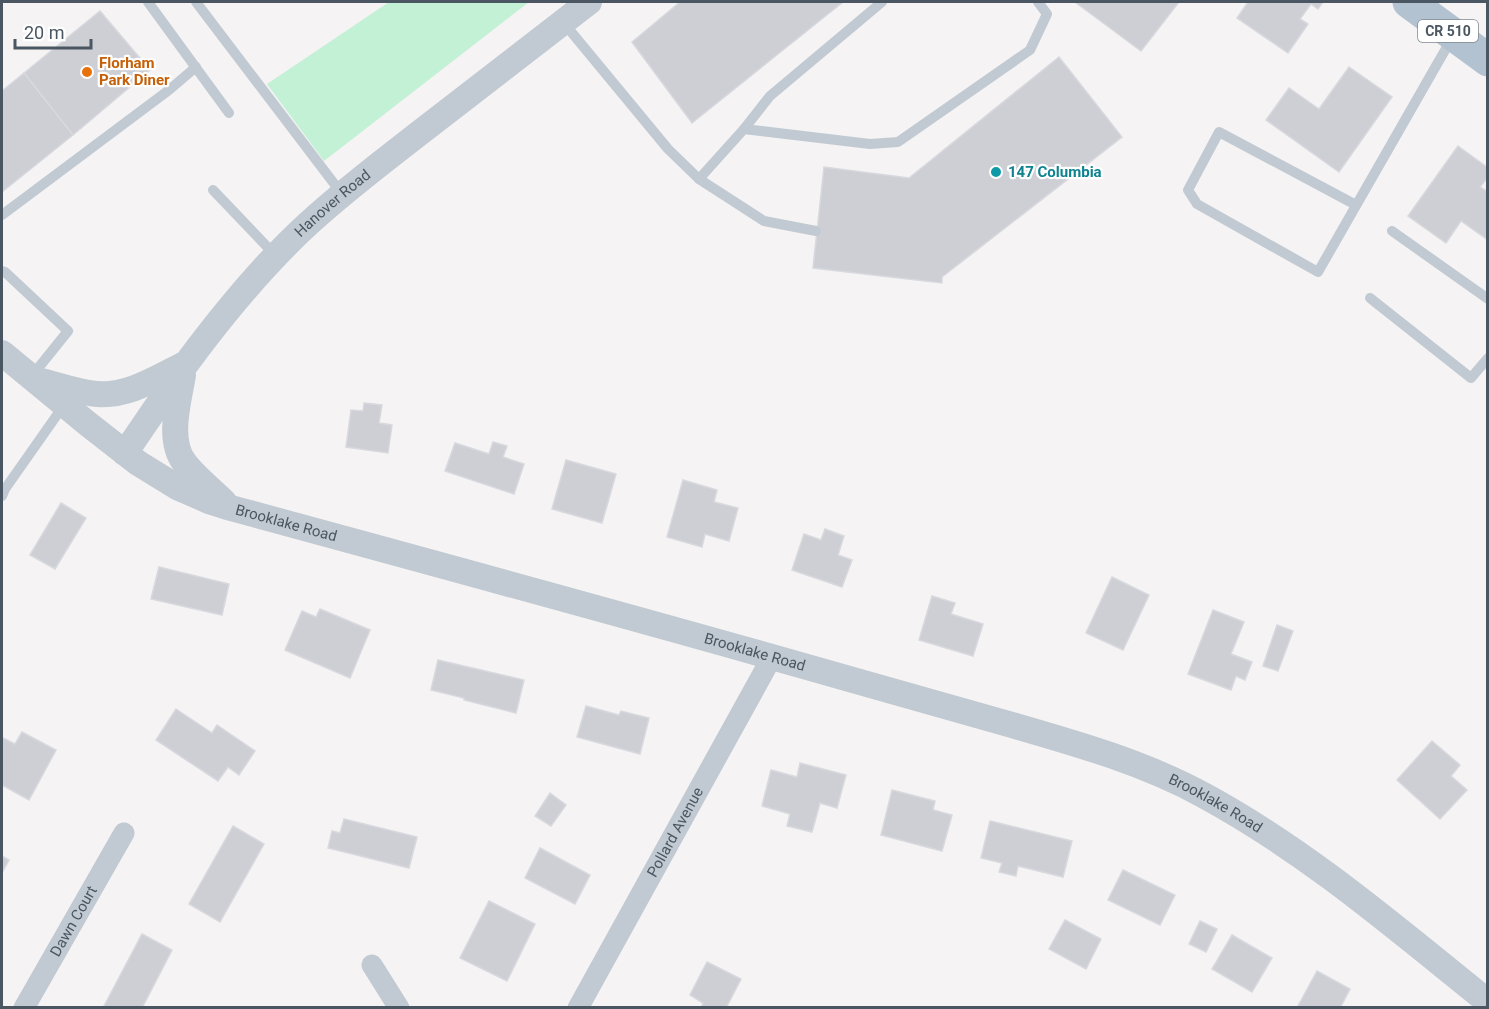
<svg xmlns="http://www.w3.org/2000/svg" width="1489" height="1009" font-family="Roboto,sans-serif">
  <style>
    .green { fill: #c3f1d5 }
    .building { fill: #cdcfd5; stroke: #d7d9de; stroke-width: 1.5 }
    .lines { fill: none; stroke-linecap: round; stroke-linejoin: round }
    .service { stroke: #c1cad2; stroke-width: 10 }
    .minor { stroke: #c1cad2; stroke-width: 21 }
    .tertiary { stroke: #c1cad2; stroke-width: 26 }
    .primary { stroke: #b3c2d1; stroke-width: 33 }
    .food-dot { fill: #e8710a; stroke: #fff; stroke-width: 2 }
    .culture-dot { fill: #0f9aa8; stroke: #fff; stroke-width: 2 }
    .labels { text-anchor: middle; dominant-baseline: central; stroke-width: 4.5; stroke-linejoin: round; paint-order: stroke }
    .shield { fill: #fff; stroke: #808990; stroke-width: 1.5 }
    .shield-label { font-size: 14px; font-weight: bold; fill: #4a5661 }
    .food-label { font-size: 15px; font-weight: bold; fill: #c56008; stroke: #fff; text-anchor: start }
    .culture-label { font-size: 15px; font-weight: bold; fill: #0d838f; stroke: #fff; text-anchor: start }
    .street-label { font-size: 15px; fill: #4a5661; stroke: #fff }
  </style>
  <rect width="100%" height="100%" fill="#f5f3f3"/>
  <path class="green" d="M389,2H529L324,161L267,84Z"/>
  <g class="building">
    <path d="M680,2H843L692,123L632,42Z"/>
    <path d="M1075,2H1179L1141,51Z"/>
    <path d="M1248,2H1323L1318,9L1311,4L1300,19L1308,24L1288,53L1237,18Z"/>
    <path d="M100,11L150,70L73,135L24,73Z"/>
    <path d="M1059,57L1122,137L942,277V283L813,268L824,167L909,178Z"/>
    <path d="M1349,67L1392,97L1339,172L1266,120L1289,88L1319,109Z"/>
    <path d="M24,73L73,135L2,192V91Z"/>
    <path d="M1458,146L1488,168V177L1480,187L1488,192V240L1461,221L1446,243L1408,216Z"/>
    <path d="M364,403L382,405L379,423L392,425L388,453L346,447L351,410L363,411Z"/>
    <path d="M493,442L507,446L503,457L524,464L514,494L445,471L455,443L489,454Z"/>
    <path d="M566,460L616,474L602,523L552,509Z"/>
    <path d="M683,480L717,490L714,502L738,508L729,541L705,534L702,547L667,537Z"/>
    <path d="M61,503L86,518L55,569L30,555Z"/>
    <path d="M825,529L844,536L838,555L852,560L842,587L792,570L804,534L821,540Z"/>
    <path d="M159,567L229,584L222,615L151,599Z"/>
    <path d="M1112,577L1149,595L1123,650L1086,633Z"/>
    <path d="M932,596L955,603L951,614L983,624L973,656L919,640Z"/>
    <path d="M320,609L370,630L350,678L285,650L302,611L316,617Z"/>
    <path d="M1213,610L1244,622L1231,654L1252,662L1245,680L1236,676L1231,690L1188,674Z"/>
    <path d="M1277,625L1293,631L1278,671L1263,666Z"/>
    <path d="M438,660L524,680L516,713L464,700V698L431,690Z"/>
    <path d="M586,706L619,715L621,711L649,718L640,754L577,737Z"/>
    <path d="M176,709L212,733L217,725L255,751L239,775L228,767L218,781L156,740Z"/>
    <path d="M22,732L56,750L29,800L2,785V740L3,738L15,744Z"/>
    <path d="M1432,741L1460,765L1451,776L1467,790L1440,819L1397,780Z"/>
    <path d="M800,763L846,775L837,808L820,803L812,832L787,826L790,814L762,806L771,770L797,777Z"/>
    <path d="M892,790L935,801L933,810L952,815L942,851L881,835Z"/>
    <path d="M550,793L566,805L551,826L535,816Z"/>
    <path d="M344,819L417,837L409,868L328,848L332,831L340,833Z"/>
    <path d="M990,821L1072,841L1063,877L1018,866L1016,876L999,872L1002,863L981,858Z"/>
    <path d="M233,826L264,844L220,922L189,904Z"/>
    <path d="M540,848L590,875L575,904L525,878Z"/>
    <path d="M2,856L9,860L2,873Z"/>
    <path d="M1123,870L1175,895L1160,925L1108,900Z"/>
    <path d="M489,901L535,924L507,981L460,958Z"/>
    <path d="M1065,920L1101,939L1086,969L1049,949Z"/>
    <path d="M1200,921L1217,929L1206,952L1189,944Z"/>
    <path d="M142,934L172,950L142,1008H103Z"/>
    <path d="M1232,935L1272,958L1252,992L1212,969Z"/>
    <path d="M707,962L741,979L726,1008H701L703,1003L690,995Z"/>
    <path d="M1317,971L1350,989L1340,1008H1297Z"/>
  </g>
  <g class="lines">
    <g class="service">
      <path d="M148,2L229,113"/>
      <path d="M196,2L342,194"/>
      <path d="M563,22L668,149L699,179L764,221L816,231"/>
      <path d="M744,129L870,144L898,142L1030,50L1047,14L1038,2"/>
      <path d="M699,179L744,129L770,96L882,2"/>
      <path d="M213,190L276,256"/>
      <path d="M1356,205L1219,132L1188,190L1197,204L1318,272L1452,38"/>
      <path d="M2,215L169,90L196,67"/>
      <path d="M1392,231L1488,299"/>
      <path d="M2,271L5,272L68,331L31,377"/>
      <path d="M1370,298L1471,378L1488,358"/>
      <path d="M2,496L5,489L64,405"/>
    </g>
    <g class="minor">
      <path d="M372,965L399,1008"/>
      <path id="s1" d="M24,1008L124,833"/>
      <path id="s2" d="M578,1008L772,657"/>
    </g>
    <g class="tertiary">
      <path id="s3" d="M2,353L88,424L138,463L177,487L209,501L231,508C441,565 651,622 860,682C911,696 961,711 1012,725C1078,744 1145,763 1205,796C1308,852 1397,929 1488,1002"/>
      <path d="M183,375C179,400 167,439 184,462C193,475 212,490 224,502"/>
      <path d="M38,380C58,385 78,393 98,394C129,396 156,378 183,365"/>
      <path id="s4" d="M125,453L181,371L183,365L186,364C223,314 263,265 309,223C346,189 386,159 426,128C480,86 535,44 589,2"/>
    </g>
    <path class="primary" d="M1409,2L1488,60"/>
  </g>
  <circle class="food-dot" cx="87" cy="72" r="6"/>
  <circle class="culture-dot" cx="996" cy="172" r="6"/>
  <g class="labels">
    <rect class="shield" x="1418" y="20" width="60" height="22" rx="4.5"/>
    <g class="shield-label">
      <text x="1448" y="31">CR 510</text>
    </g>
    <g class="food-label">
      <text x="99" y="63">Florham<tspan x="99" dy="17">Park Diner</tspan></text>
    </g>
    <g class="culture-label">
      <text x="1008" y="172">147 Columbia</text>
    </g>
    <g class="street-label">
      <text stroke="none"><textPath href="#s4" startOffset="327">Hanover Road</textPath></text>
      <text stroke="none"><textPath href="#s3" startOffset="336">Brooklake Road</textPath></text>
      <text stroke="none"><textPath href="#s3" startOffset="822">Brooklake Road</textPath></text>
      <text stroke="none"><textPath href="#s3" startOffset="1308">Brooklake Road</textPath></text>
      <text stroke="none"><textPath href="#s2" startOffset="201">Pollard Avenue</textPath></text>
      <text stroke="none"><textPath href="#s1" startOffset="100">Dawn Court</textPath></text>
    </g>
  </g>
  <rect width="1489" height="1009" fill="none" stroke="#4a5661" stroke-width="6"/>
  <path d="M15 39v9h76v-9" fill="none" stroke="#4a5661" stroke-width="3"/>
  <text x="24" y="39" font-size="18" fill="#4a5661" stroke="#ffffff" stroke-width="4.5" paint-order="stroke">20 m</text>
</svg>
